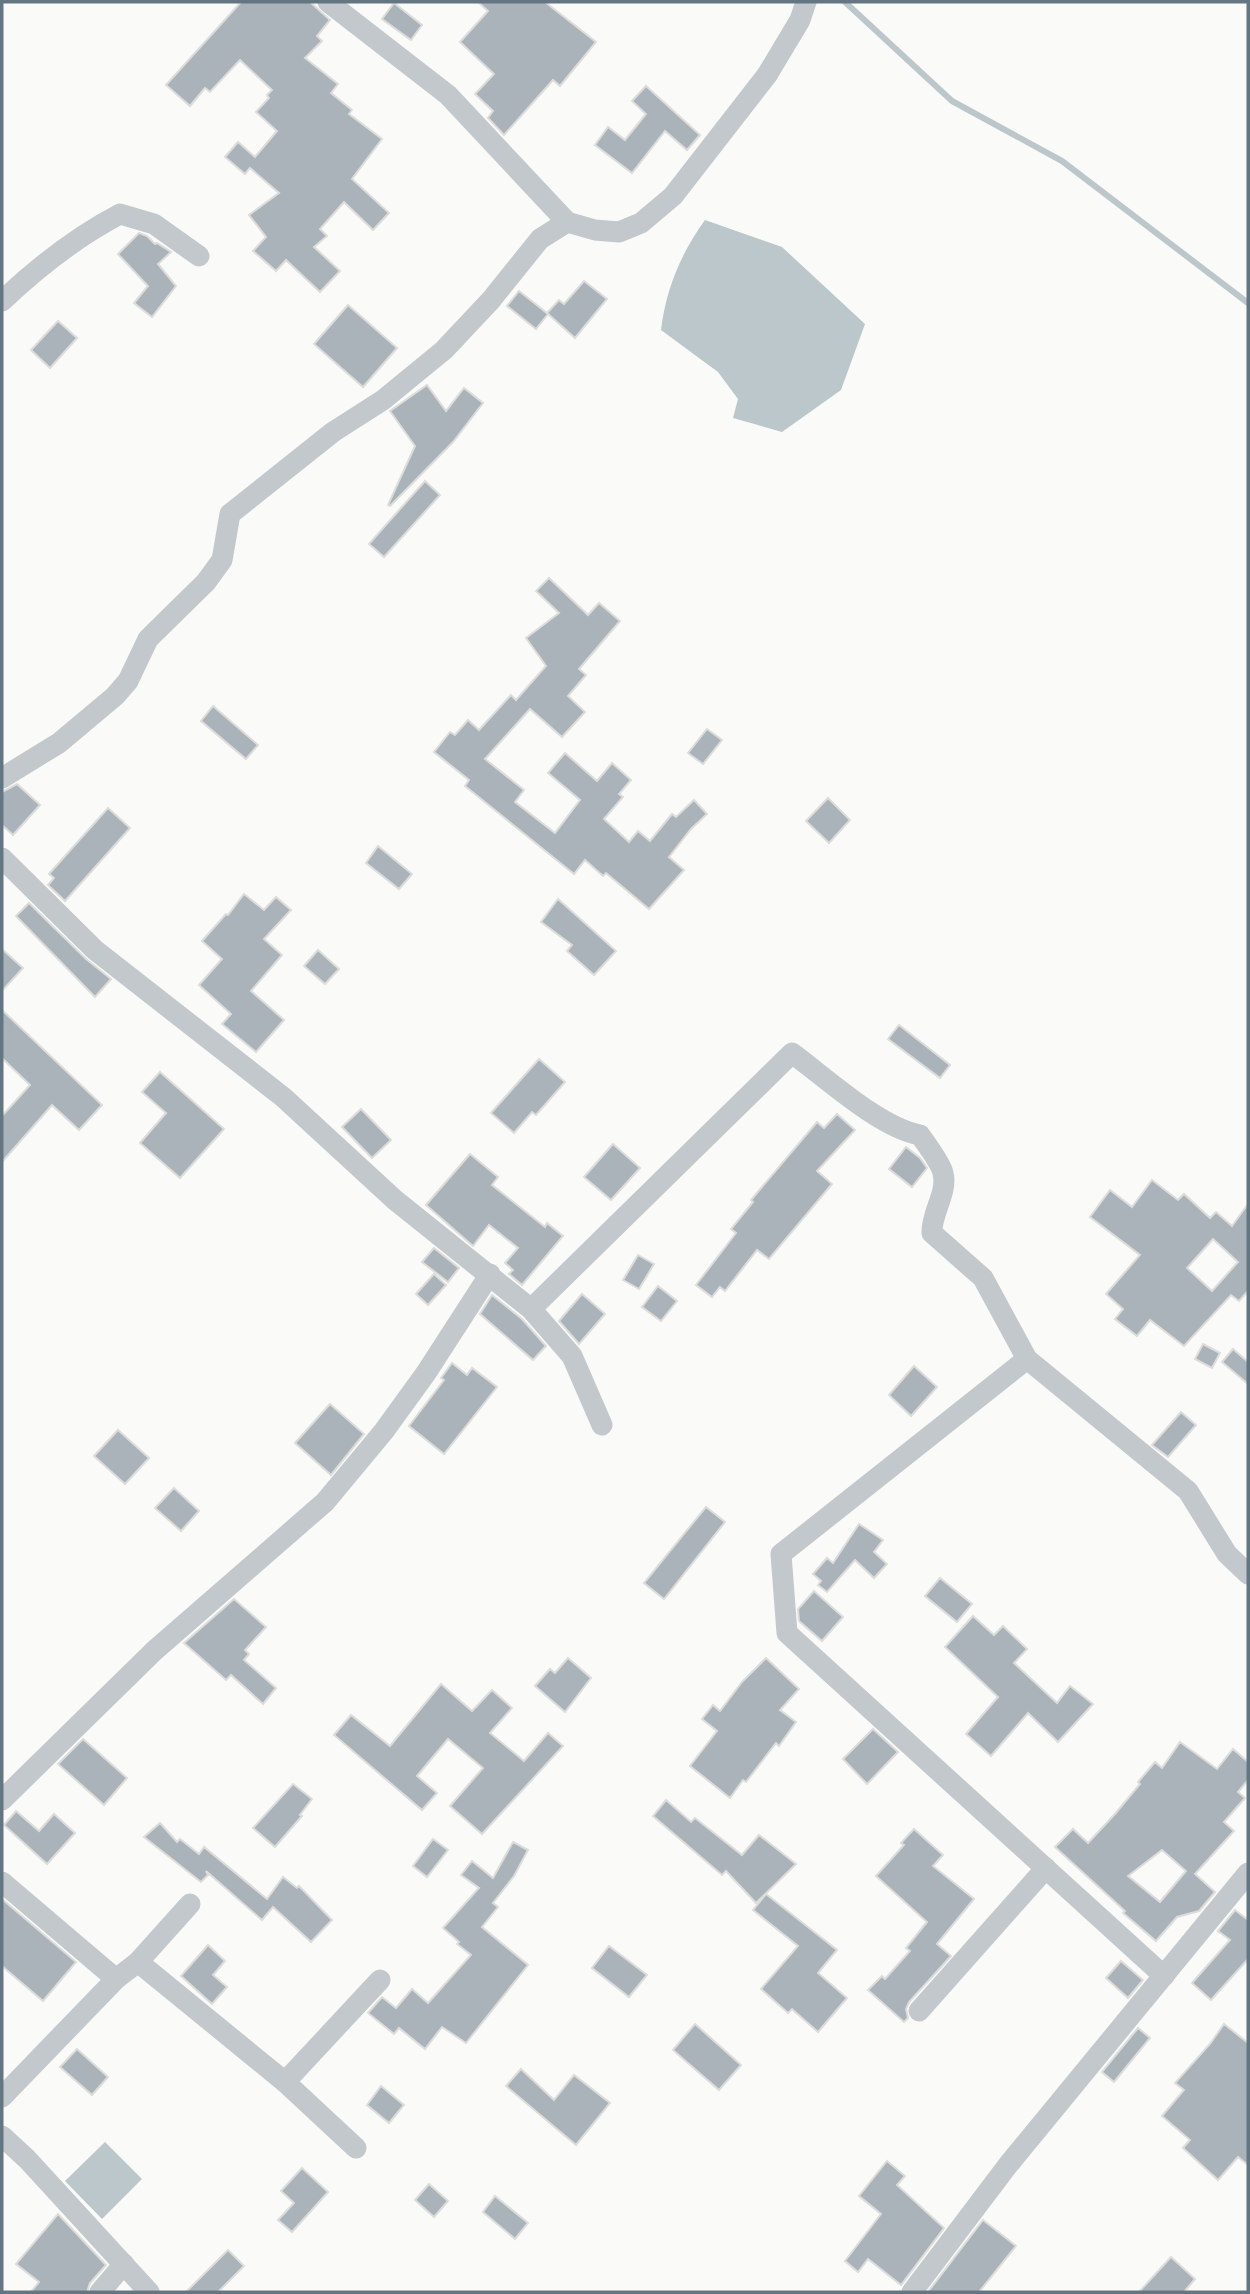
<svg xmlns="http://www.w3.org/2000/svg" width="1250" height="2294" font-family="Arial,sans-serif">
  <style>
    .water { fill: #bbc7cb }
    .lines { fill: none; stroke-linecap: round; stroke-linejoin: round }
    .stream { stroke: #bbc7cb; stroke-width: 6 }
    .building { fill: #aab3b9; stroke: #dcdcda; stroke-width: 2; fill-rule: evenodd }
    .minor { stroke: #c3c8cc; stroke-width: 21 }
  </style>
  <rect width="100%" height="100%" fill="#fafaf8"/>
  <g class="water">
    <path d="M705,220L782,247L865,324L841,390L782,432L733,418L738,399L718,372L661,330C666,289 681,253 705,220Z"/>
    <path d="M105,2142L142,2179L102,2219L65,2181Z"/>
  </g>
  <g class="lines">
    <path class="stream" d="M845,2L952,101L1062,161L1248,303"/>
  </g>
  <g class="building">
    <path d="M241,2H310L330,20L317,36L322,41L305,58L338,84L331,93L352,110L349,114L382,139L352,179L389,213L373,230L344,202L320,229L327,236L314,247L340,271L320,292L286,260L276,271L253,251L266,237L249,215L279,193L250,168L245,174L225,157L238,142L255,157L277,131L256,112L269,98L267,95L272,90L240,60L210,92L205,88L190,106L166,85Z"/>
    <path d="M478,2H545L596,42L560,86L553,80L504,135L488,118L493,111L475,94L494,74L460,42L488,11Z"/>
    <path d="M394,3L422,25L411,40L382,19Z"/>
    <path d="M646,86L700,135L687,150L665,131L632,173L595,145L608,127L625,140L646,114L632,101Z"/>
    <path d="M139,233L147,236L155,244L157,243L171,252L158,264L176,286L152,317L134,303L148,286L118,254Z"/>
    <path d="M584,281L607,299L575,338L547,313L559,300L564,304Z"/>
    <path d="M519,291L548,314L536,329L507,306Z"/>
    <path d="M348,305L397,348L363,387L314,344Z"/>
    <path d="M58,321L77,338L50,368L31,350Z"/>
    <path d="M427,385L446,411L464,388L483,403L453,442L390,506L388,505L415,446L390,411Z"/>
    <path d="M425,481L440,495L384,557L369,544Z"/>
    <path d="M549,578L588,615L599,603L620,621L579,669L586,675L568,696L585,712L562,737L530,709L485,759L524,790L515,802L555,833L580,800L548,773L565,753L597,781L612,763L631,780L619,794L623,797L604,819L629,842L638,831L650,841L672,814L676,817L694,800L707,814L691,829L669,857L684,870L649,909L606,873L603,876L585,860L574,874L465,786L469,780L434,752L450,732L455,735L468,720L479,730L511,695L516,700L546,666L526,638L559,613L536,591Z"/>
    <path d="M213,706L258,745L246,759L201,721Z"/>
    <path d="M707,729L722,740L703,764L688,753Z"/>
    <path d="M17,784L40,805L13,835L2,825V792Z"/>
    <path d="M828,798L850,820L829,843L806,821Z"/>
    <path d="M108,808L130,828L65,901L48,885L54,878L49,874Z"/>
    <path d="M378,846L412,874L399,889L366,863Z"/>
    <path d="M244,894L264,910L276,897L291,910L264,939L282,955L251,991L284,1020L256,1052L222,1024L231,1014L199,985L222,959L202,941L226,914L228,915Z"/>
    <path d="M558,899L616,951L594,975L567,951L572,945L541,922Z"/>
    <path d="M29,903L86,959L111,979L95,997L16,916Z"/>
    <path d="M2,949L23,968L2,991Z"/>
    <path d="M318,950L339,969L325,984L304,966Z"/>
    <path d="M2,1010L102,1105L79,1130L52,1105L2,1162V1116L30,1085L2,1058Z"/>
    <path d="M899,1025L950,1065L940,1078L888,1039Z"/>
    <path d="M539,1059L565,1082L536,1115L532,1112L514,1133L491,1113Z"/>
    <path d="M160,1072L224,1129L180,1178L140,1143L166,1113L142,1092Z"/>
    <path d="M361,1109L391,1140L372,1158L342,1127Z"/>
    <path d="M837,1114L855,1130L817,1171L832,1184L769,1259L757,1250L725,1291L720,1287L712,1297L696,1285L736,1233L731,1229L753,1202L751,1200L817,1122L824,1128Z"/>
    <path d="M613,1144L640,1168L611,1200L584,1177Z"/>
    <path d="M906,1147L920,1158L927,1168L912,1187L889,1169Z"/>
    <path d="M470,1154L498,1177L492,1185L545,1227L547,1223L563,1236L522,1285L509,1274L513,1270L505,1263L518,1248L489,1225L473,1246L426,1205Z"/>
    <path d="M1152,1180L1178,1200L1184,1194L1210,1218L1216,1212L1232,1226L1248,1204V1291L1239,1301L1231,1295L1184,1346L1150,1320L1137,1336L1115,1319L1123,1309L1106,1294L1140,1255L1090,1217L1110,1190L1132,1207ZM1213,1239L1238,1262L1212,1291L1187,1268Z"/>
    <path d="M434,1248L459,1268L448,1282L422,1262Z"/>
    <path d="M638,1255L654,1264L639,1289L623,1280Z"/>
    <path d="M434,1274L446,1285L428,1305L416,1294Z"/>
    <path d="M658,1286L677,1301L661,1321L642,1307Z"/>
    <path d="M582,1294L605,1314L579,1344L559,1321Z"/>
    <path d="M492,1295L522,1319L546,1346L533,1360L480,1314Z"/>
    <path d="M1203,1344L1220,1353L1212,1368L1195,1359Z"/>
    <path d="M1233,1349L1248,1362V1384L1222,1362Z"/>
    <path d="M452,1363L467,1375L472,1368L497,1387L444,1454L409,1426L444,1380L441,1378Z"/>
    <path d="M914,1366L937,1387L911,1416L889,1395Z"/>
    <path d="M330,1404L364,1434L331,1475L295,1443Z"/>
    <path d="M1181,1412L1196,1425L1168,1457L1152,1445Z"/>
    <path d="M118,1430L149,1458L125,1484L94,1456Z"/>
    <path d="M174,1488L199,1511L181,1531L155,1508Z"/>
    <path d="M706,1507L725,1522L664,1599L644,1583Z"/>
    <path d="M859,1524L883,1540L874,1552L887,1564L874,1578L855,1560L827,1592L818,1585L821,1581L813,1574L827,1558L833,1563Z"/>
    <path d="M940,1578L972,1604L957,1622L925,1596Z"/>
    <path d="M814,1591L843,1617L822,1641L799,1621L798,1609Z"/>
    <path d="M234,1599L266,1627L245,1650L249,1654L244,1660L276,1688L263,1704L231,1675L226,1680L184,1643Z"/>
    <path d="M973,1616L994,1635L1003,1626L1027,1649L1014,1663L1057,1703L1070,1686L1093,1704L1058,1742L1028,1713L991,1756L966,1734L998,1697L945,1647Z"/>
    <path d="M568,1658L591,1678L565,1712L535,1686L550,1669L555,1673Z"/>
    <path d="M766,1658L799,1689L780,1710L796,1722L779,1746L776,1743L746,1782L743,1780L730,1798L690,1766L717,1731L702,1719L713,1705L720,1711L742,1682Z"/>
    <path d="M441,1684L472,1711L492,1690L512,1708L490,1733L524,1761L548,1733L563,1746L482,1834L450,1806L483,1768L448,1739L417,1776L437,1793L422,1810L334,1735L351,1715L390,1746Z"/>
    <path d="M873,1729L898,1752L867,1784L843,1759Z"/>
    <path d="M83,1739L127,1778L104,1805L58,1764Z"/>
    <path d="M1180,1742L1217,1769L1233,1749L1248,1762V1780L1238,1792L1245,1798L1224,1822L1234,1831L1195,1874L1215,1892L1199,1911L1177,1917L1156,1941L1123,1913L1125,1911L1055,1847L1073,1829L1088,1843L1115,1814L1140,1784L1138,1782L1155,1762L1162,1768ZM1162,1850L1186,1871L1160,1902L1128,1876Z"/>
    <path d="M293,1784L312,1799L300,1815L302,1816L275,1847L253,1828Z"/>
    <path d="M666,1800L691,1822L695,1818L742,1855L759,1835L796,1864L756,1903L726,1871L722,1875L653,1816Z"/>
    <path d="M16,1811L39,1831L54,1814L75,1833L47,1864L4,1825Z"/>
    <path d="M160,1823L177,1842L180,1839L199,1854L204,1847L267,1899L283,1877L297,1888L299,1886L332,1920L311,1942L273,1907L262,1920L206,1871L208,1875L201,1882L144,1837Z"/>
    <path d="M914,1829L943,1855L933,1866L974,1899L937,1944L951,1956L909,2002L906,2009L908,2018L904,2022L868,1990L882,1976L885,1979L910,1951L906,1948L927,1922L876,1876L904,1845L901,1843Z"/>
    <path d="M433,1839L448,1850L427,1877L413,1866Z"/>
    <path d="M513,1842L528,1850L514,1876L493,1903L498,1907L482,1927L528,1965L466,2043L442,2027L425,2049L399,2028L394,2034L368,2013L382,1997L396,2008L412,1989L428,2003L471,1955L457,1944L459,1942L443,1928L479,1888L461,1875L472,1861L493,1878Z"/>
    <path d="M766,1894L837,1950L818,1973L847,1998L818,2032L792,2009L788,2013L761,1989L798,1946L753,1910Z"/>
    <path d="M2,1899L76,1962L43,2001L2,1966Z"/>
    <path d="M1235,1910L1248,1920V1959L1211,2000L1192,1983L1230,1940L1218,1931Z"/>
    <path d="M208,1945L225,1961L213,1975L227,1987L212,2004L181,1976Z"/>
    <path d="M609,1946L647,1975L629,1997L592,1968Z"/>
    <path d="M1121,1961L1143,1980L1128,1998L1106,1978Z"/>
    <path d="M695,2024L741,2065L719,2090L673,2050Z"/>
    <path d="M1224,2024L1248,2043V2165L1238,2157L1218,2180L1183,2148L1190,2140L1162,2116L1184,2090L1175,2083L1210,2044Z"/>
    <path d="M1138,2028L1150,2038L1114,2082L1102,2072Z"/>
    <path d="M77,2049L108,2077L92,2095L60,2067Z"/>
    <path d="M521,2069L554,2100L574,2075L610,2103L576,2145L506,2086Z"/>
    <path d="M381,2086L404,2105L389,2123L367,2105Z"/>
    <path d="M887,2161L905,2176L897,2185L944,2228L901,2285L868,2259L858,2272L845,2261L881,2214L859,2196Z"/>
    <path d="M302,2168L328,2192L292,2232L278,2220L294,2203L281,2191Z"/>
    <path d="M429,2184L448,2201L434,2217L415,2200Z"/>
    <path d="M495,2196L528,2223L515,2239L483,2212Z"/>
    <path d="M58,2214L106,2265L90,2283L87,2292H31L39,2282L16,2264Z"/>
    <path d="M983,2220L1016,2246L979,2292H928Z"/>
    <path d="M228,2250L244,2266L218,2292H186Z"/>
    <path d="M1171,2257L1195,2279L1184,2292H1139Z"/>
  </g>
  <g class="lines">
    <g class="minor">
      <path d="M328,2L448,95L567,222"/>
      <path d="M2,301C38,267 76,237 120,214L154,224L199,256"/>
      <path d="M2,778L59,743L115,696L128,681L148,639L206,582L222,560L230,514L333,432L383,400L444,350L491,300L540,239L567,222L595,230L619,232L641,223L673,196L767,75L800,20L806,2"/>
      <path d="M2,858L95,950L283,1097L395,1200L531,1309L572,1356L602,1425"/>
      <path d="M531,1309L792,1053C826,1078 880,1128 920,1135C926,1144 941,1163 943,1173C948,1193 931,1213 932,1233L983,1278L1027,1359L1188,1491L1227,1554L1248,1574"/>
      <path d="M1027,1359L781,1554L787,1633L1164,1976"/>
      <path d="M2,1800L154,1651L325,1502L384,1431L426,1373L490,1274"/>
      <path d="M2,1882L116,1979"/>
      <path d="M138,1962L285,2082L356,2148"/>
      <path d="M919,2011L1046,1868"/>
      <path d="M285,2082L380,1980"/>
      <path d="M2,2097L116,1979L138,1962L190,1904"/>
      <path d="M2,2136L27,2159L149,2292"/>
      <path d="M100,2292L124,2264"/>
      <path d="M912,2292L1008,2165L1248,1873"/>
    </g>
  </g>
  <rect width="1250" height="2294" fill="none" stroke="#657683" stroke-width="7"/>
</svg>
